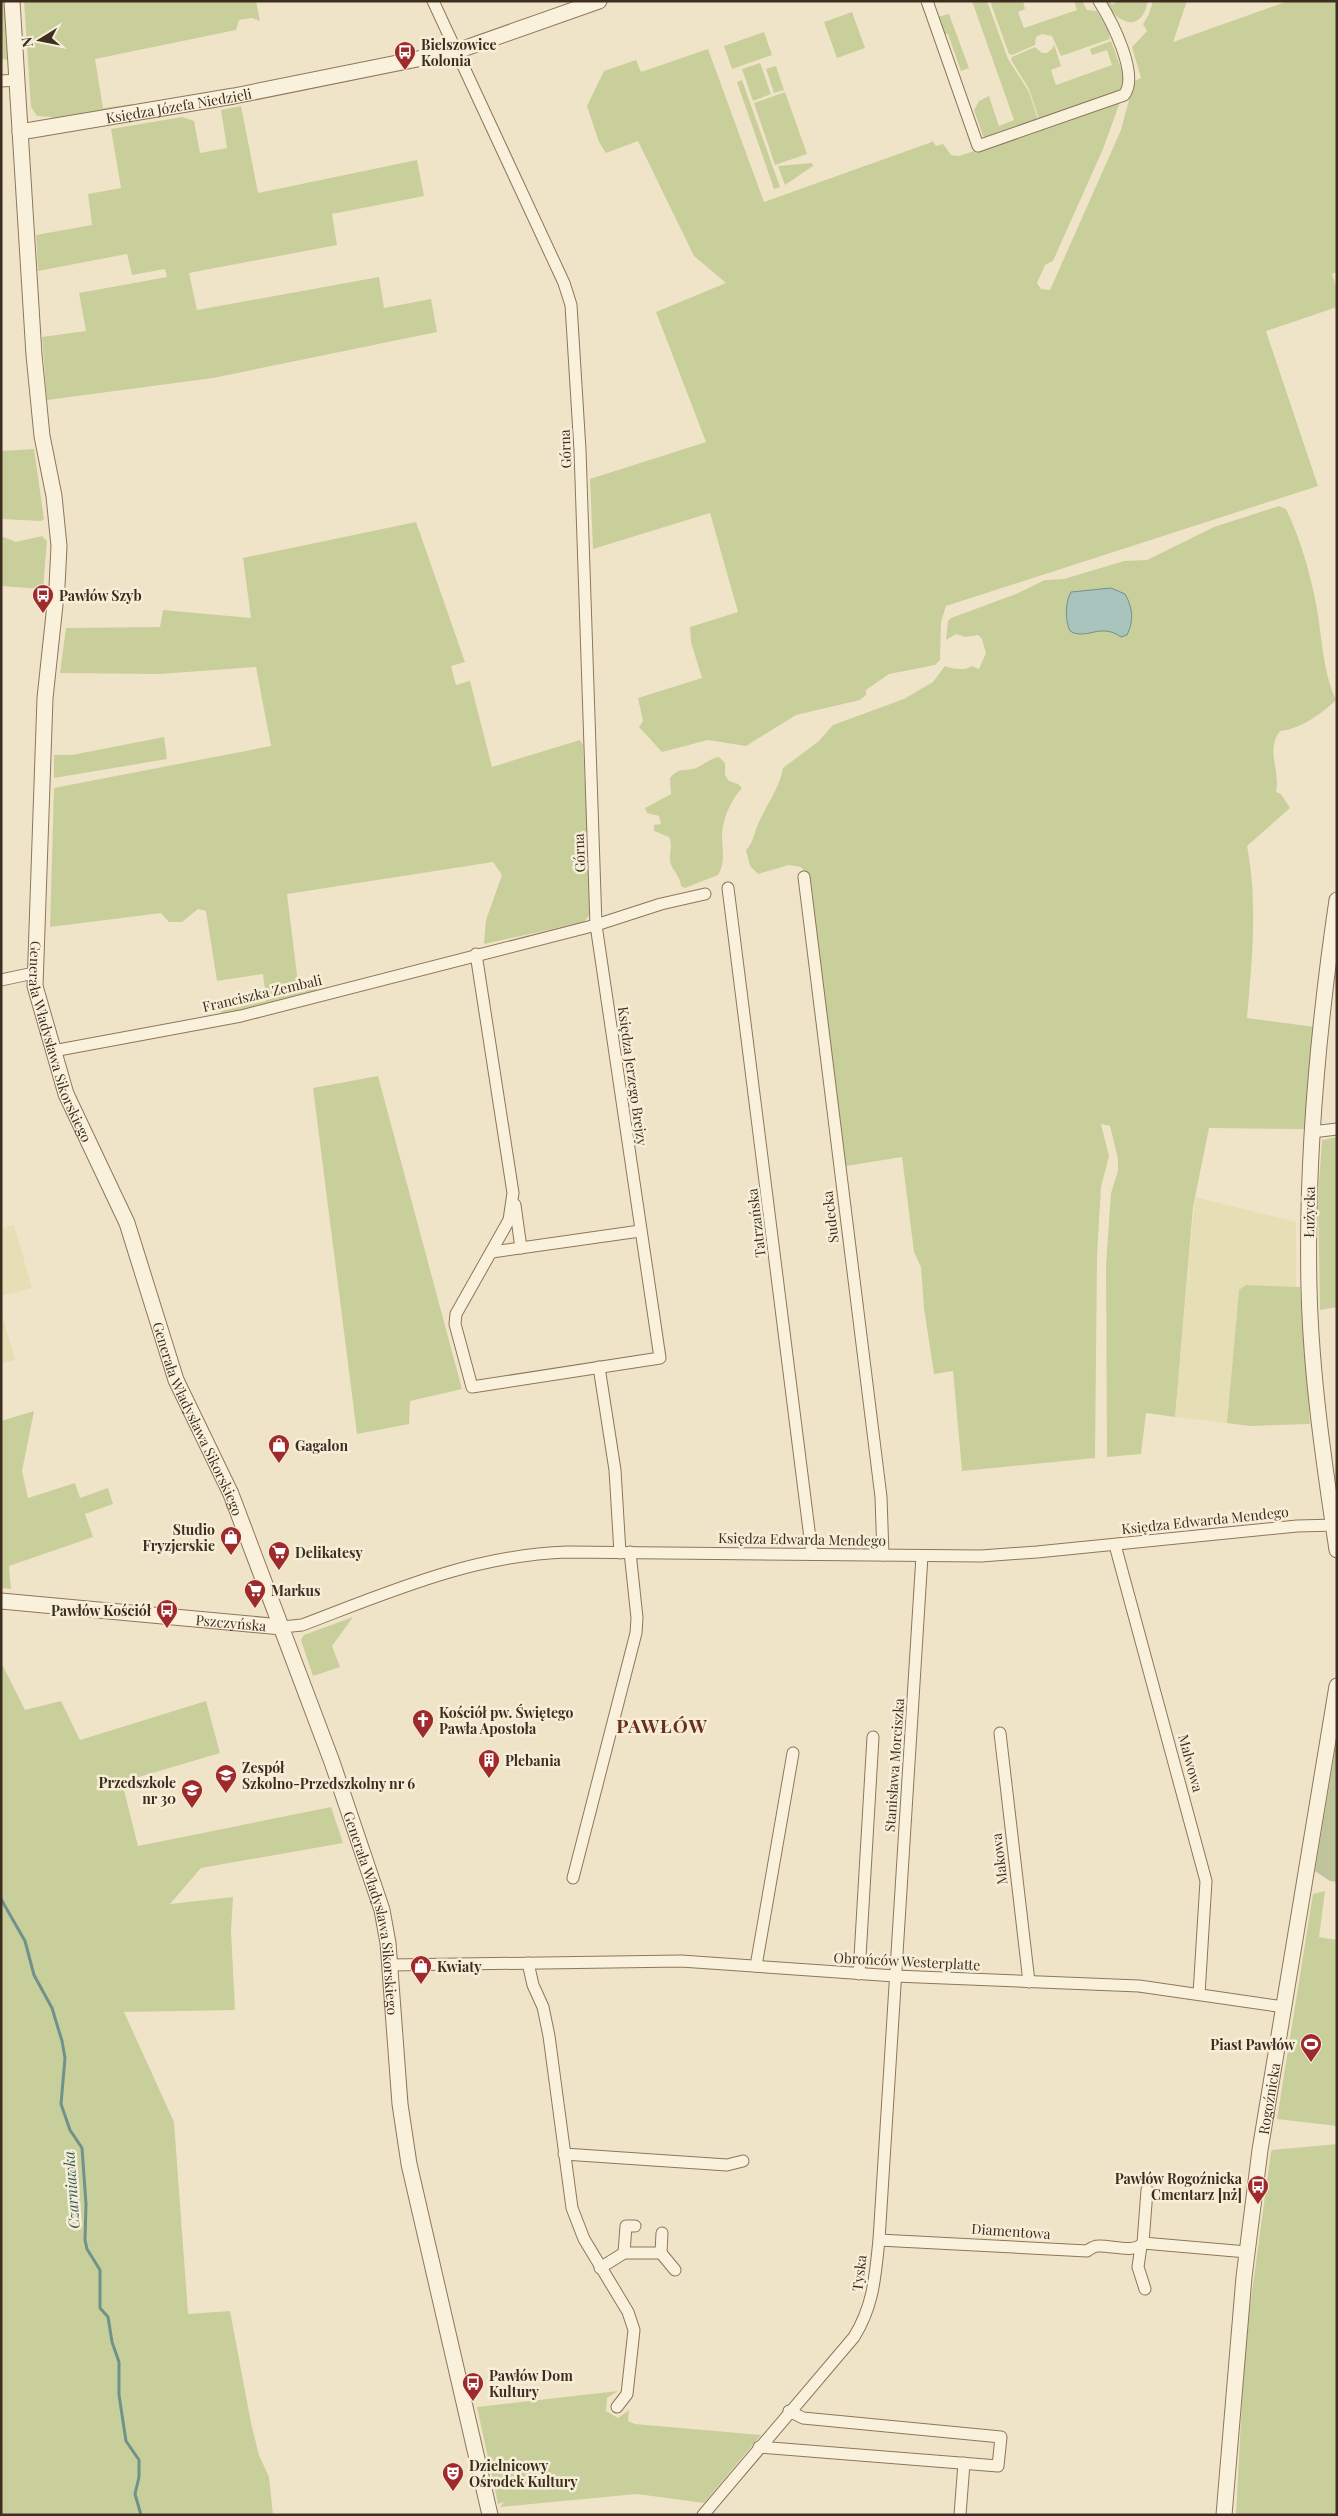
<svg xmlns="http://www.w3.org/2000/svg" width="1338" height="2516" font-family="'Playfair Display',serif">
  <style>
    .farmland { fill: #e6deb5 }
    .green { fill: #c9cf9b }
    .cemetery { fill: #bfc49a }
    .water { fill: #a9c4bc; stroke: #6f938a }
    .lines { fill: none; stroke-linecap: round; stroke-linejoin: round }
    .stream { stroke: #6f938a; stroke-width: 3 }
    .minor-casing { stroke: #8d765c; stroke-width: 13 }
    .tertiary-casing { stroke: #8d765c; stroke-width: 17 }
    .minor { stroke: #faf1dc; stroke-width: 11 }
    .tertiary { stroke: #faf1dc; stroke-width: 15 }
    .labels { text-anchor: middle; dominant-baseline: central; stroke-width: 5; stroke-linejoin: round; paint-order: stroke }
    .poi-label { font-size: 14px; font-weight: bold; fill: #3d2e20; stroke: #f7eed8; text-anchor: start }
    .street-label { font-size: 14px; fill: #3d2e20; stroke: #f7eed8 }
    .water-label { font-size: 15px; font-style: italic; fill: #2f5d5a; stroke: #f7eed8 }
    .district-label { font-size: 19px; font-weight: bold; letter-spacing: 1px; fill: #6b2e1e; stroke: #f7eed8 }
  </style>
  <rect width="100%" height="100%" fill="#f0e4c8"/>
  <g class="farmland">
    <path d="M1195,1197L1296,1222V1287L1246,1285L1239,1290L1227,1423L1175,1417Z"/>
    <path d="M14,1225L32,1288L1,1296V1229Z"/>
    <path d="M1,1310L15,1360L1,1364Z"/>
  </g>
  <g class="green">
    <path d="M1,1H6L11,60L2,59Z"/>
    <path d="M24,1H256L260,21L252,18L239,20L236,30L95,59L103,108L132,104L133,108L53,122L52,117L37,116L31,107Z"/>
    <path d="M972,1H987L1008,59L1029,92L1039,123L988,138L983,136L974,110L979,101L989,96L999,126L1014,120Z"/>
    <path d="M990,1H1023L1025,9L1018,12L1024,28L1077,10L1074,1H1082L1087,10L1097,11L1108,30L1110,39L1061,56L1052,36L1042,34L1036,37L1035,45L1012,55L1009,54Z"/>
    <path d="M1104,1H1110L1112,5L1118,1H1148C1141,35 1117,23 1104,1Z"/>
    <path d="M1153,1H1187L1173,42L1288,1H1337V272L1332,274L1337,290V307L1266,331L1318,486L946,606L941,622L940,660L935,665L889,674L866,690V695L860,700L796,715L746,746L708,740L662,752L639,727L643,721L638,698L702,678L691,642L690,627L738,612L710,513L593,549L590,479L706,442L656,312L726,283L694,256L638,141L606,153L599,142L587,106L604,71L636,60L641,72L708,49L764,202L932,142L931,139L936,146L943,144L951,155L959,156L1120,102L1103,149L1053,261L1045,265L1037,283L1041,289L1050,290L1121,130L1134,81L1141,78L1132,47L1147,31L1143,24L1149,14Z"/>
    <path d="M852,12L865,48L837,58L824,22Z"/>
    <path d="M949,14L969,68L961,71L948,34H943L937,17Z"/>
    <path d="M764,32L772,55L732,69L724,46Z"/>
    <path d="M1111,41L1124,76L1120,91L1040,122L1029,89L1011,60L1012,57L1035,47L1042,53H1047L1053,48L1054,44L1061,66L1051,70L1056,85L1112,65L1107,50L1092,55L1090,49Z"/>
    <path d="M760,63L771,94L753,101L742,69Z"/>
    <path d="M776,66L784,90L774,93L766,69Z"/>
    <path d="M742,80L780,187L774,189L737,82Z"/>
    <path d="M785,92L807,154L775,165L754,103Z"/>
    <path d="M241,106L258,193L417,160L424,196L332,214L337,245L189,273L197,310L379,277L384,308L431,299L437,332L213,378L47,400L42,337L86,331L79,293L167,277L165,269L132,275L127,254L38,271L36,235L92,225L88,194L121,188L111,129L182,117L194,121L200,153L227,148L221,110Z"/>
    <path d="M812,163L813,166L785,185L778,166Z"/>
    <path d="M34,449L44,519L41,521L1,519V451Z"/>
    <path d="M1279,506L1286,509C1301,540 1311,576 1317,609C1322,638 1323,672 1336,700C1321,714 1301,729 1280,731C1265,751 1281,771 1276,792L1281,794L1290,808L1247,846C1258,902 1252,961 1247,1018L1315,1027L1306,1129L1209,1128L1193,1207L1175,1417L1146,1413L1141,1454L1107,1457L1106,1264L1111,1193L1118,1171V1159L1110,1126L1101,1124L1109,1156L1101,1187L1097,1256L1095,1458L962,1471L953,1371L934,1374L924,1308L921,1267L914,1252L902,1157L846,1166L822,981L805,872L801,867L789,865L758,874L750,866L746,850C754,842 754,832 759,822C767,804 780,787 783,768L819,741L833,725L904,699L933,682L945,666C954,669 964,671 972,666L979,669L986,653L982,639L978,635L965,637L956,634L946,640L948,621L951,618L1016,594L1045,580L1064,579L1124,561L1147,560L1214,527Z"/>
    <path d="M416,522L465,662L451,666L456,685L470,681L492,767L580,740L583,745L591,913L584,922L484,944L486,920L502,875L493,862L287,894L299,991L316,987L317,991L222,1015L221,1011L266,1001L263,974L217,981L206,911L198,909L182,922H169L161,913L50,927L54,788L271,746L256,667L159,674L60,673L66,628L160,627L163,610L251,618L243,558Z"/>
    <path d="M1,536L16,542L42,536L47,541L43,589L1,586Z"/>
    <path d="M164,737L167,759L54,778V755H72Z"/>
    <path d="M719,757L725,763V775L729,781L738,784L742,788C730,802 723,817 722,836C722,850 726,862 718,875L685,888L681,886C680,875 671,869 670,861C669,852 673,845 669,837L654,831V825L661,824L659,816L647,813L645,808L671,794L670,778C680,766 685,772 696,768C705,764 709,759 719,757Z"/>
    <path d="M378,1076L462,1389L410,1401L409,1424L357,1434L313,1088Z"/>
    <path d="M1337,1137V1307L1320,1310L1318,1197L1322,1140Z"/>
    <path d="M1246,1285L1300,1287L1310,1424L1249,1426L1227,1423L1239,1290Z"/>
    <path d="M34,1411L22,1471L28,1498L75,1483L80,1498L108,1488L113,1504L85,1514L93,1537L9,1566L11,1589L1,1588V1421Z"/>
    <path d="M353,1617L332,1646L340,1667L313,1676L301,1640L304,1635Z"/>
    <path d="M1,1662L25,1710L61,1701L80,1740L206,1701L220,1753L122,1782L138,1846L331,1807L343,1843L201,1868L170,1904L233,1897L231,1931L235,2010L124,2012L174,2122L188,2314L230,2311L251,2423L259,2455L269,2477L273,2515H1Z"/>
    <path d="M1325,1891L1319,1937L1337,1940V2126L1277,2119L1313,1894Z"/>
    <path d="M1337,2144V2515H1236L1245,2343L1271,2152L1272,2150Z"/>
    <path d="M618,2391L607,2398L606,2411L618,2418L629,2410L628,2421L635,2424L761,2435L704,2503L637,2494L500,2507L504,2502L498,2504L477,2407Z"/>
  </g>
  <path class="cemetery" d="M1337,1739V1882L1330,1881L1315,1871Z"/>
  <path class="water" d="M1111,588L1125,594C1133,608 1134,621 1127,635L1121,637C1100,622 1086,641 1070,631C1065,621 1065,602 1071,592Z"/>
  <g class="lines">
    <path class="stream" d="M1,1899L25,1941L34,1975L52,2008L62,2041L65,2058L61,2104L70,2130L82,2148L86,2204L85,2240L87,2249L100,2270V2308L108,2317L112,2342L119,2362V2395L126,2441L139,2460V2477L135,2494L141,2515"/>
    <g class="minor-casing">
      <g id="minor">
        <path d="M433,1L564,283L571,305L580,450L596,925L660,1358L472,1387L455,1324L456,1314L509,1220L513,1193L476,954"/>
        <path d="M927,1L978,146L1124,95C1140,75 1111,20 1099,1"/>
        <path d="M1,81L18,80"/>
        <path d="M804,877L881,1497L883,1555"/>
        <path d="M728,888L812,1554"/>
        <path d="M1,980L34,973"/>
        <path d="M53,1051L241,1016L596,925L661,904L705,894"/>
        <path d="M1312,1132L1337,1129"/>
        <path d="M515,1205L521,1248"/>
        <path d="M492,1252L640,1231"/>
        <path d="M599,1367L615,1470L620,1553"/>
        <path d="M1115,1545L1206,1881L1199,1994"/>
        <path d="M282,1627L302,1625C389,1592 473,1555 567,1552L981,1556L1037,1552L1297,1526L1337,1525"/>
        <path d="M1000,1733L1029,1982"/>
        <path d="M573,1878L636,1633L637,1618L630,1552"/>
        <path d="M528,1963L533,1985L543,2007L549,2036L572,2208L584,2239L628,2312L634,2330L627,2394L617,2407"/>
        <path d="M390,1965L681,1961L895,1976L1139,1986L1284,2007"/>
        <path d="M756,1966L793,1753"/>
        <path d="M859,1974L873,1737"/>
        <path d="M564,2154L727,2165L743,2161"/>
        <path d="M1147,2190L1143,2243L1247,2252"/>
        <path d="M879,2240L1087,2251C1090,2249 1094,2246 1098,2246C1111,2245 1134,2254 1143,2243"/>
        <path d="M1141,2246L1138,2267L1145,2289"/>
        <path d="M624,2253L626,2226H635"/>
        <path d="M661,2253L675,2270"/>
        <path d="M600,2268L624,2253H661L662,2233"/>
        <path d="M759,2447L998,2466L1001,2437L803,2418L789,2411"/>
        <path d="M703,2515L854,2337C874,2305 875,2276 879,2240L922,1556"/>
        <path d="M960,2515L964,2463"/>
      </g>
    </g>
    <g class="tertiary-casing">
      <g id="tertiary">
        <path id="s1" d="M12,1L34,355L42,436L54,496L59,546L57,586L45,698L35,986L66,1094L127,1223L176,1380L231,1494L332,1762L382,1910L388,1943L400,2104L409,2164L490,2515"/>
        <path id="s2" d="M20,132L234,96L457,51L599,1"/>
        <path d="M1337,900C1318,1028 1306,1158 1309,1288C1311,1376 1324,1463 1337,1550"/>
        <path id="s3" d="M1,1601L282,1627"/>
        <path id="s4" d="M1224,2515L1244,2277L1260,2150L1337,1686"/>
      </g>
    </g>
    <use href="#minor" class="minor"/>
    <use href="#tertiary" class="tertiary"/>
  </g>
  <defs>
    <g id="bus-pin" transform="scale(1.125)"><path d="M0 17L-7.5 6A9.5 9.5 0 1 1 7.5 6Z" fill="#9e2a2b" stroke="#f7eed8"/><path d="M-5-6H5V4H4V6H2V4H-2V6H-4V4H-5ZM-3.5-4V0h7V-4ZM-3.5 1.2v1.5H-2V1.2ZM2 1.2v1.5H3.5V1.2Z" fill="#fff"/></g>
    <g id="shop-pin" transform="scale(1.125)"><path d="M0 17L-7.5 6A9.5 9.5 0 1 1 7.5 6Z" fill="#9e2a2b" stroke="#f7eed8"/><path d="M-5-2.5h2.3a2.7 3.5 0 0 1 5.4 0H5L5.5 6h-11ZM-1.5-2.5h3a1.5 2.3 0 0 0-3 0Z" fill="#fff"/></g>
    <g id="supermarket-pin" transform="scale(1.125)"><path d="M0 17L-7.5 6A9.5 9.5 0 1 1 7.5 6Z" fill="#9e2a2b" stroke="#f7eed8"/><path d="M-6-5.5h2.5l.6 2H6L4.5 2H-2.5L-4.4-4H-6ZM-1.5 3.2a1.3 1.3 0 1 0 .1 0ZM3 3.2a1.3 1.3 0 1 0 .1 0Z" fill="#fff"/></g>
    <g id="church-pin" transform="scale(1.125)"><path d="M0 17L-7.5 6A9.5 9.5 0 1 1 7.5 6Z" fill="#9e2a2b" stroke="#f7eed8"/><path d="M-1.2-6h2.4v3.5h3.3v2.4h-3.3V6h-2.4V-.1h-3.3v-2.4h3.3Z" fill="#fff"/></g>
    <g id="building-pin" transform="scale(1.125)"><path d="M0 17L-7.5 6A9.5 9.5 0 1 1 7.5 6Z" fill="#9e2a2b" stroke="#f7eed8"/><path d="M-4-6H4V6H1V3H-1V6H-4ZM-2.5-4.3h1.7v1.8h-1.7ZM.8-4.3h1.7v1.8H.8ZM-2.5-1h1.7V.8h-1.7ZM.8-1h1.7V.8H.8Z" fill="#fff"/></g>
    <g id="school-pin" transform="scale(1.125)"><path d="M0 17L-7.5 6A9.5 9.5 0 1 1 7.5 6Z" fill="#9e2a2b" stroke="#f7eed8"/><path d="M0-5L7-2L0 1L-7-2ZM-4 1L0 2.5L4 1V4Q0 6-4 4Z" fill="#fff"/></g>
    <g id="stadium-pin" transform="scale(1.125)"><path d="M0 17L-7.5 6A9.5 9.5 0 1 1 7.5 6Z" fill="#9e2a2b" stroke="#f7eed8"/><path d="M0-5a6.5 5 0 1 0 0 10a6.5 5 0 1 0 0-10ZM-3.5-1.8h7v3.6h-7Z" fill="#fff"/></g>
    <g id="theatre-pin" transform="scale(1.125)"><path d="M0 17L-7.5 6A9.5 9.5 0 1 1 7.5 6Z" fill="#9e2a2b" stroke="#f7eed8"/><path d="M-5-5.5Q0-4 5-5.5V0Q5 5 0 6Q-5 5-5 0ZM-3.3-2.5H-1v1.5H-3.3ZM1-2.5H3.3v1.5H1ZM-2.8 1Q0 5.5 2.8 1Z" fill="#fff"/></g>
  </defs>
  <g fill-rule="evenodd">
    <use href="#bus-pin" x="405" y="52"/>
    <use href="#bus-pin" x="43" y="595"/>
    <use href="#shop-pin" x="279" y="1445"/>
    <use href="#shop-pin" x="231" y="1537"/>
    <use href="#supermarket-pin" x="279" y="1552"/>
    <use href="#supermarket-pin" x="255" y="1590"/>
    <use href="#bus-pin" x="167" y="1610"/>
    <use href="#church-pin" x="423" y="1720"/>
    <use href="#building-pin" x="489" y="1760"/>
    <use href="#school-pin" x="226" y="1775"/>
    <use href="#school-pin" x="192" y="1790"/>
    <use href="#shop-pin" x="421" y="1966"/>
    <use href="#stadium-pin" x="1311" y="2044"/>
    <use href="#bus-pin" x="1258" y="2186"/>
    <use href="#bus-pin" x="473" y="2383"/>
    <use href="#theatre-pin" x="453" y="2473"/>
  </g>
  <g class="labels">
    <g class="poi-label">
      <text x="421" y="44">Bielszowice<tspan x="421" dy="16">Kolonia</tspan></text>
      <text x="59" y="595">Pawłów Szyb</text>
      <text x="295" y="1445">Gagalon</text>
      <text x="215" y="1529" text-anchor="end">Studio<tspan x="215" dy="16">Fryzjerskie</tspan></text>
      <text x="295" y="1552">Delikatesy</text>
      <text x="271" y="1590">Markus</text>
      <text x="151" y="1610" text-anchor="end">Pawłów Kościół</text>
      <text x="439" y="1712">Kościół pw. Świętego<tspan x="439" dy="16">Pawła Apostoła</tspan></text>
      <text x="505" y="1760">Plebania</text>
      <text x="242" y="1767">Zespół<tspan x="242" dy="16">Szkolno-Przedszkolny nr 6</tspan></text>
      <text x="176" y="1782" text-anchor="end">Przedszkole<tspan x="176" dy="16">nr 30</tspan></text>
      <text x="437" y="1966">Kwiaty</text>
      <text x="1295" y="2044" text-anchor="end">Piast Pawłów</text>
      <text x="1242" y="2178" text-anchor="end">Pawłów Rogoźnicka<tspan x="1242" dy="16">Cmentarz [nż]</tspan></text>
      <text x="489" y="2375">Pawłów Dom<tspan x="489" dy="16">Kultury</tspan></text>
      <text x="469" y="2465">Dzielnicowy<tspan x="469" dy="16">Ośrodek Kultury</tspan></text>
    </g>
    <g class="street-label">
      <text stroke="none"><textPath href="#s2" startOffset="161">Księdza Józefa Niedzieli</textPath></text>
      <text transform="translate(565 449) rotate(-92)">Górna</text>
      <text transform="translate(579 853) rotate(-92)">Górna</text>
      <text transform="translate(262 993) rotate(-13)">Franciszka Zembali</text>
      <text stroke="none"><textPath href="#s1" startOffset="1048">Generała Władysława Sikorskiego</textPath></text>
      <text transform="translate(633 1076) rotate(82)">Księdza Jerzego Brejzy</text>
      <text transform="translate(1309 1212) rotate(-89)">Łużycka</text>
      <text transform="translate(830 1217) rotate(-97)">Sudecka</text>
      <text transform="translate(756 1223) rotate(-97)">Tatrzańska</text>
      <text stroke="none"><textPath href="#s1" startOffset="1452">Generała Władysława Sikorskiego</textPath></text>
      <text transform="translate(1205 1520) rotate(-6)">Księdza Edwarda Mendego</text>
      <text transform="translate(802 1539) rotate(1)">Księdza Edwarda Mendego</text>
      <text stroke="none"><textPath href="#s3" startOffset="231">Pszczyńska</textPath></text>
      <text transform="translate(1191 1763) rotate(75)">Malwowa</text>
      <text transform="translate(894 1765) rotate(-86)">Stanisława Morciszka</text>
      <text transform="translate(999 1859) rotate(-97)">Makowa</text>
      <text stroke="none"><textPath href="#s1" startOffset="1978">Generała Władysława Sikorskiego</textPath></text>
      <text transform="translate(907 1961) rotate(3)">Obrońców Westerplatte</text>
      <text stroke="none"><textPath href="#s4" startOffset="419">Rogoźnicka</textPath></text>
      <text transform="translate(1011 2231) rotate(4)">Diamentowa</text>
      <text transform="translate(859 2273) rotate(-83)">Tyska</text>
    </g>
    <g class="water-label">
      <text transform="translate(71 2190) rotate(-94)">Czarniawka</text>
    </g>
    <g class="district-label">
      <text x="662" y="1725">PAWŁÓW</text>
    </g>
  </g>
  <rect width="1338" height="2516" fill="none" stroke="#3d2e20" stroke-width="5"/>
  <g transform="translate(40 40) rotate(260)" stroke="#f7eed8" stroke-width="4" paint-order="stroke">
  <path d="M0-4L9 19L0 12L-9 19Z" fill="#3d2e20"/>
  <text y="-8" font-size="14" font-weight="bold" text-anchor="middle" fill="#3d2e20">N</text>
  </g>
</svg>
